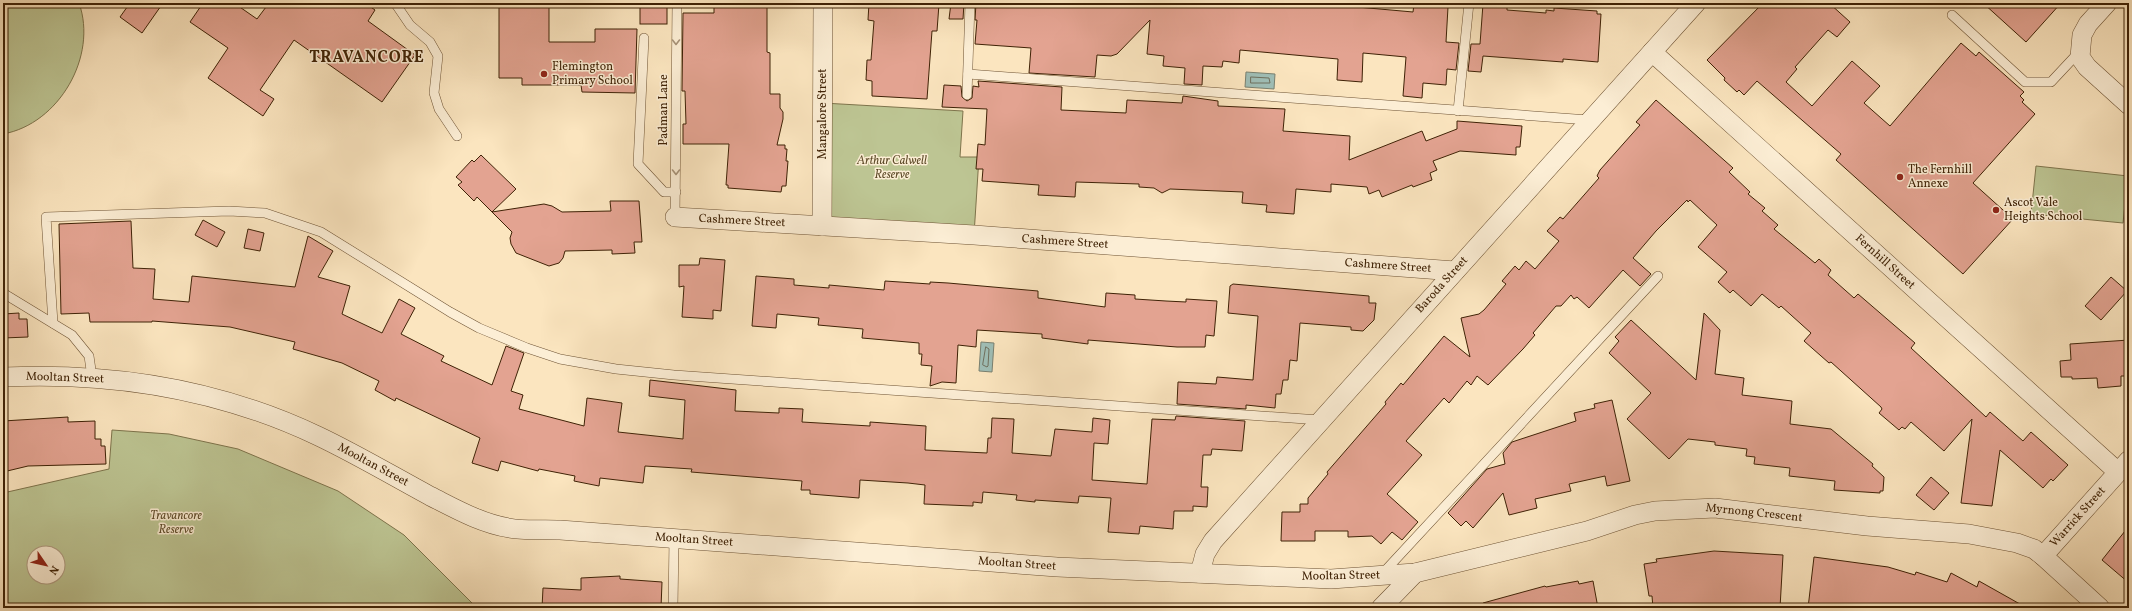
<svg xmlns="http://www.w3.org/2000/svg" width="2132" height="611" font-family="Vollkorn,serif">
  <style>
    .green { fill: #bdc593; stroke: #7e744c; fill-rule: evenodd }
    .water { fill: #9fbeb6; stroke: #798070 }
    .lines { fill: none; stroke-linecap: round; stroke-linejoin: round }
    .shore { stroke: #6f705e; stroke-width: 1 }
    .building { fill: #e3a391; stroke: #3f2206 }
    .service-casing { stroke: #6e5334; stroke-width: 10 }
    .minor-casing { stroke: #6e5334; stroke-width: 20 }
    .service { stroke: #fceed5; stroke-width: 9 }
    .minor { stroke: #fceed5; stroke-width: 19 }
    .oneway { stroke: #a79278 }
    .poi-dot { fill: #8f2418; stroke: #fceed5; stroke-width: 1.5 }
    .labels { text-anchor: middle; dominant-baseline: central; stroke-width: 3; stroke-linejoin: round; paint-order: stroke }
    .poi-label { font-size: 12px; fill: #3f2206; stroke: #fceed5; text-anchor: start }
    .street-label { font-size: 12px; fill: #3f2206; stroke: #fceed5 }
    .park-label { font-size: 12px; font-style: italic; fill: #5e4b29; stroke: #fceed5 }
    .district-label { font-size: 16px; font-weight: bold; letter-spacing: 1px; fill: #3f2206; stroke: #fceed5 }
  </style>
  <rect width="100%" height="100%" fill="#fbe5bf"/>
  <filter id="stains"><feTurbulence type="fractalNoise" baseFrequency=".005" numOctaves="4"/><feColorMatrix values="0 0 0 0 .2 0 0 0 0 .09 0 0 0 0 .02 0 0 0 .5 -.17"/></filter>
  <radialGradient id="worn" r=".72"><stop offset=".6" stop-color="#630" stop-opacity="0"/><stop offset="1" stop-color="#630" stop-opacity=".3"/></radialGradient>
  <g class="green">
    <path d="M3,3H79C98,56 59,124 3,134Z"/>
    <path d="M823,103L963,111L960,157H979L974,235L822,226Z"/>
    <path d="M2036,166L2128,176L2123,223L2031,214Z"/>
    <path d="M112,430L169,434L238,449L338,491L404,535L477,608H3V493L109,469ZM34,553H58V577H34Z"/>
  </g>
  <g class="water">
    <path d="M1246,72L1275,74L1274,89L1245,87Z"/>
    <path d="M981,342L994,343L992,372L979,371Z"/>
  </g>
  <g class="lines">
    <g class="shore">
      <path d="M1251,77L1269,78L1270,83H1251Z"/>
      <path d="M986,347L989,349L988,366L987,367L983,365Z"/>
    </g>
  </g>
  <g class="building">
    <path d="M130,3H163L142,33L120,17Z"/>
    <path d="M203,3H234L257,19L269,3H365L375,10L368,21L415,55L382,102L294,40L260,90L274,99L263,116L208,78L228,48L190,22Z"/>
    <path d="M499,3H549V42H595V29H637L635,93L582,92L581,85H522V78H499Z"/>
    <rect x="640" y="3" width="27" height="21"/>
    <path d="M714,3H767V52L770,53V94H780V108L783,112V119L777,145H785V149H787L786,161H788L786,186H782L781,192L728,188V185H726L729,144H683V124H686L685,91H682L683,13H714Z"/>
    <path d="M869,3L939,4L937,31H932L927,99L872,96V81L866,80L867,60H871L874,21L868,20Z"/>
    <path d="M951,3H964L963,19H949Z"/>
    <path d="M976,3H1346V6L1413,12L1414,4L1448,7L1446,42L1459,43L1456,70L1447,69L1446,85L1423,83L1422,98L1403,96L1406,57L1363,53L1362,82L1337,80L1338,59L1240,50L1239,63L1223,61L1222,67L1203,66L1202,85L1184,84L1185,68L1163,66L1164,56L1147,54L1150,20L1117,54L1111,56L1097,55L1095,77L1029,73L1031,48L975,44L977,20H975Z"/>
    <path d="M1763,3H1829L1850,22L1837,37L1828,30L1795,67L1797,69L1786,82L1812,106L1852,61L1880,86L1864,103L1890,126L1961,43L1976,56L1979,52L2024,92L2020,96L2024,100L2022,102L2035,114L1973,183L2013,219L1963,274L1836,160L1841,154L1757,81L1744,95L1739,90L1737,92L1724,80L1725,78L1707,60Z"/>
    <path d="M1983,3H2061L2026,42Z"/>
    <path d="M1483,4L1507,6V10L1546,13V10L1554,11V8L1597,11V14H1601L1598,62L1563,59V62L1483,56L1481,72L1468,71L1471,44H1480Z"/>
    <path d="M978,81L1062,87L1061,110L1126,113L1127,100L1182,103L1183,96L1218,101V106L1285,109L1283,131L1350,136L1349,160L1422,131L1426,141L1457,129V121L1522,126L1520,147H1516V155L1460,151L1433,161L1437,170L1430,173L1432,180L1413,187L1412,185L1382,197L1379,190L1369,194L1367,187L1331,184V192L1296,189L1294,214L1266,212L1267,205L1242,203L1243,192L1170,189L1162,193L1154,188L1139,187V184L1076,182L1075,197L1038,195L1039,185L982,181L983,169H976L978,144L985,145L987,109L942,107L944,85L961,86L962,97L967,101L972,98L973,86L979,87Z"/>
    <path d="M1656,100L1733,168L1729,172L1750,192L1748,194L1765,208L1762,211L1778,225L1774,229L1815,263L1819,259L1831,270L1828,275L1854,298L1858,294L1894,325L1915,343L1911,348L1986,417L1990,412L2023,441L2031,432L2068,465L2053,481L2051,479L2043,488L2000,450L1992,506L1961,503L1972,419L1944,451L1911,422L1905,429L1902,427L1899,430L1879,413L1882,409L1881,407L1831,362L1829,363L1804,341L1811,333L1781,306L1779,308L1762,294L1751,306L1733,290L1730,293L1718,282L1727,272L1698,247L1717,225L1690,200L1688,202L1687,200L1656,231L1633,258L1651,274L1640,286L1623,270L1589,308L1577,297L1574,299L1571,295L1561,306H1556L1533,333L1535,335L1523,349L1488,385L1477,376L1471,385L1467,381L1449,403L1444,398L1406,441L1422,455L1387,494L1418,522L1402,540L1392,532L1381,544L1372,536L1348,537V531H1315V541H1281L1282,512H1300V504H1308V498L1328,474L1327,472L1386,404L1385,402L1401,383L1403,385L1444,336L1470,357L1461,318L1479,314L1484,310L1506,284L1502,281L1515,266L1519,270L1526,261L1535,269L1559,241L1547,231L1560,217L1563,219L1599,178L1597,176L1600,170L1640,125L1636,122Z"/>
    <path d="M481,155L516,189L492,212L477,197L474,201L458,185L462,182L456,177L472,160L474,162Z"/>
    <path d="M610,201H639L642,242H634L635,253L612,254V250L565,251L563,258L559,263L549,266L516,253L511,244L510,238L512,232L492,212L544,204L552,206L562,212L611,211Z"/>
    <path d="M203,220L225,232L217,247L195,235Z"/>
    <path d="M131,221L133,268L155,269L153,299L189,302L192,276L295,287L308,236L333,251L318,277L350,286L342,314L382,333L399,299L415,308L401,334L444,356L441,361L492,385L506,346L524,353L511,391L523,395L519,409L584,426L587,398L622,403L618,432L683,439L685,400L649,396L650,380L736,390L735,411L779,413V408L803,409L802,422L870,426V422L926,426L925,450L987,453L988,438H991L992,418L1014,419L1012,453L1051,456L1055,429L1092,432L1093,418L1110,420L1108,444L1094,443L1092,480L1147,484L1152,419L1175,420L1176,416L1245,421L1242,451L1212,449L1211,455H1203L1201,487H1208L1207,507L1193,506V511H1174L1173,529L1140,526L1139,534L1108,532L1111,498L1079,496L1078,503L1035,500V502L1016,500L1017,495L983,492L982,503L973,502V506L924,504L925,485L908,483L860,480L859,498L810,494V490H801L802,481L691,472L692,469L645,466L643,483L600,478L599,486L574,481L575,476L539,469L538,471L501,461L498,471L472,463L480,438L396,398L395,401L375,390L379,381L342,363L293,349L295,342L230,327L152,321V322H90L89,313L61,314L59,224Z"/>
    <path d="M248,229L264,233L260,251L244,248Z"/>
    <path d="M700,258L725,260L721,311L713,310V319L682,317L684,286L679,287V265H699Z"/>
    <path d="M756,276L794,279V285L829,288V285L884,290L885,281L930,284V282L948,283L1038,291V298L1105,307L1106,293L1135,295V299L1166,301L1186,302V299L1217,301L1214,336L1206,335L1205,347H1177L1088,340V344L1042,338V334L977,330L976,347L958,345L956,383L942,382L930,386L932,366L921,365L922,354H919V343L862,338L863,329L818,325L819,318L777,314L776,328L752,326Z"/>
    <path d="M2111,277L2127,291L2101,320L2085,306Z"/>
    <path d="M1233,284L1369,296V303H1376L1374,320L1363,331L1351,330V327L1300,323L1297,361L1290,360L1288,380H1283L1281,394H1276L1275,408L1246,405V409L1177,404L1178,382L1216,384L1217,377L1253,380L1258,316L1228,313L1230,286Z"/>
    <path d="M19,313V319H27L28,337L3,338V314Z"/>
    <path d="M1704,313L1720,330L1715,374L1744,378L1742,395L1792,401L1790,424L1831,429L1873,464L1872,466L1884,477L1883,491H1880V493L1834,490L1835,481L1789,476L1790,468L1754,464L1755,457L1746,456L1747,449L1715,445V442L1688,439L1669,459L1627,419L1651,393L1609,353L1619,341L1615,337L1631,320L1696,380Z"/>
    <path d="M2129,340V376H2121V386L2098,388L2097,378L2072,379V377H2061L2060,361L2071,360L2070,344Z"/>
    <path d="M1612,400L1630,481L1607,486L1605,476L1569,484L1571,491L1535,499L1537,508L1509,515L1503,493L1473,528L1466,521L1461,526L1448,513L1487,469L1505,464L1503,453L1512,442L1576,421L1574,413L1595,408L1594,404Z"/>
    <path d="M68,417V422L95,421V439H101V446H105L106,464L28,466L3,472V421Z"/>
    <path d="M1931,477L1949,493L1934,510L1916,495Z"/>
    <path d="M2129,526V583L2102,560Z"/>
    <path d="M1714,551L1783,555L1780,608H1653L1652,596H1649L1644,564L1657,562L1656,559Z"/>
    <path d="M1814,557L1888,567L1915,575L1916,572L1947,582L1951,573L1977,587L1979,581L2027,608H1808Z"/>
    <path d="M620,576V579L662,582L661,608H542L543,588L581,590V578Z"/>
    <path d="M1578,581L1579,584L1593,581L1598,608H1484L1483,603L1545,586L1546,587Z"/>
  </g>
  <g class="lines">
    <g class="service-casing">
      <g id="service">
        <path d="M395,3L410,25L430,42L438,56L434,93L439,109L457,136"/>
        <path d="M1952,15L2025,82H2051L2080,51"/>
        <path d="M644,38L638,164L664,192H676"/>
        <path d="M968,74L1589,120"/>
        <path d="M967,95L970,3"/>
        <path d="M1458,111L1469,3"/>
        <path d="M675,217L677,3"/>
        <path d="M3,293L72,335L89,356L92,377"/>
        <path d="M53,323L46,217L229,211L265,213L321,232L450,312L479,328L527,348L560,359L616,369L674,375L1320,420"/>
        <path d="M1383,573L1658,276"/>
        <path d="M673,608L674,538"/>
      </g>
    </g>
    <g class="minor-casing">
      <g id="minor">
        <path d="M2107,3L2088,24L2082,35L2080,57L2087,67L2129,105"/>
        <path d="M1652,52L2118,472"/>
        <path d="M675,217L974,235L1455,271"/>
        <path d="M822,226L823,3"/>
        <path d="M3,377C112,372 219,389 318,436C356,454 393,476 430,496C456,509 480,523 509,528C525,531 543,529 560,530L1057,567L1331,579L1415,573L1587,531L1635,515L1655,511L1715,508L1867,526L1969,534L2017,543L2034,549L2043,556L2100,608"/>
        <path d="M2043,556L2129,460"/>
        <path d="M1200,573L1205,554L1213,541L1696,3"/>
        <path d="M1381,608L1415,573"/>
      </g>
    </g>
    <use href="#service" class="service"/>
    <use href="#minor" class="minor"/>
  </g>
  <defs><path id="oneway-chevron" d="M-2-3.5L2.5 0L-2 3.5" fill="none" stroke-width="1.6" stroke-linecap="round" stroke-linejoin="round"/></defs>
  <g class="oneway">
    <use href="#oneway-chevron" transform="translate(676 42) rotate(90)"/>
    <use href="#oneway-chevron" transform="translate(676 172) rotate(90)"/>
  </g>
  <g class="poi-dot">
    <circle cx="544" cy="74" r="4"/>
    <circle cx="1900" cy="177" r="4"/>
    <circle cx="1996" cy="210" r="4"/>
  </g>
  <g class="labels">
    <g class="poi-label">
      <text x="552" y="67">Flemington<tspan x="552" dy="14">Primary School</tspan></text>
      <text x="1908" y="170">The Fernhill<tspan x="1908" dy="14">Annexe</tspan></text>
      <text x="2004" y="203">Ascot Vale<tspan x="2004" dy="14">Heights School</tspan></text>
    </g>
    <g class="street-label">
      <text transform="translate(664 110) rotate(-90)">Padman Lane</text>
      <text transform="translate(823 114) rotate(-90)">Mangalore Street</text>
      <text transform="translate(742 221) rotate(3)">Cashmere Street</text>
      <text transform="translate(1065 242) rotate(4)">Cashmere Street</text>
      <text transform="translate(1885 262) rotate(42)">Fernhill Street</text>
      <text transform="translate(1388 266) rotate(4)">Cashmere Street</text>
      <text transform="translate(1442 285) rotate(-48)">Baroda Street</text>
      <text transform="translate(65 378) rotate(2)">Mooltan Street</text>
      <text transform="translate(373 465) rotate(28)">Mooltan Street</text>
      <text transform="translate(1754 513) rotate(6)">Myrnong Crescent</text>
      <text transform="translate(2078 517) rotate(-48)">Warrick Street</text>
      <text transform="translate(694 540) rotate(4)">Mooltan Street</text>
      <text transform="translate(1017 564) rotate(4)">Mooltan Street</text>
      <text transform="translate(1341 576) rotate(-1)">Mooltan Street</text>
    </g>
    <g class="park-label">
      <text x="892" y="161">Arthur Calwell<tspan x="892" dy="14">Reserve</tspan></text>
      <text x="176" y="516">Travancore<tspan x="176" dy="14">Reserve</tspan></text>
    </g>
    <g class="district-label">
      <text x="367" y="58">TRAVANCORE</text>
    </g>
  </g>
  <rect width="2132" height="611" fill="none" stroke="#fbe5bf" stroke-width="16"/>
  <rect x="4" y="4" width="2124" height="603" fill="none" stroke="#3f2206" stroke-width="2"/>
  <rect x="8" y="8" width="2116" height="595" fill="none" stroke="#3f2206"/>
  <g transform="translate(46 565) rotate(124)"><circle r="19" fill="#fceed5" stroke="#b09c82"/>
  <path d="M0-3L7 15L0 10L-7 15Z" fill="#8f2418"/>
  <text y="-6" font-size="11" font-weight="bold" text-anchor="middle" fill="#3f2206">N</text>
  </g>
  <rect width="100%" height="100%" filter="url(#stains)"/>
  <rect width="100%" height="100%" fill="url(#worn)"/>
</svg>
